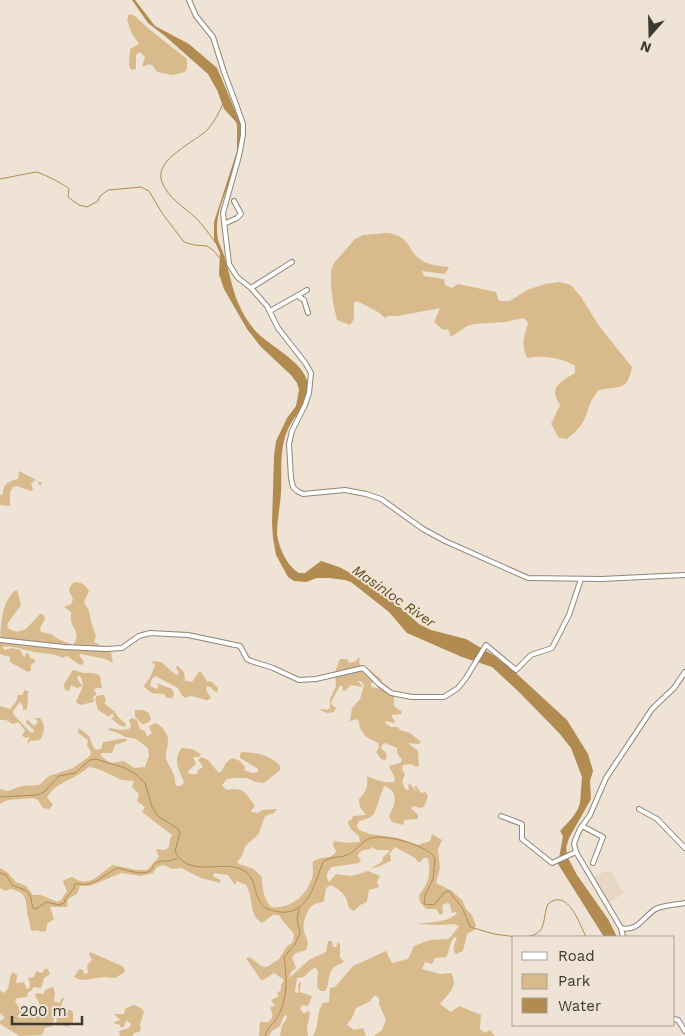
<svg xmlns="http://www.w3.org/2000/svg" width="685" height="1036" font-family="'Work Sans',sans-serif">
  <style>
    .built { fill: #e8d8c3 }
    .green { fill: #d9ba8d }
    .water { fill: #b28b51 }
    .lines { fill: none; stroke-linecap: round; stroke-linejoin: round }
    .stream { stroke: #b28b51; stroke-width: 1 }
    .minor-casing { stroke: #918779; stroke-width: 6 }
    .minor { stroke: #fff; stroke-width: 4 }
    .labels { text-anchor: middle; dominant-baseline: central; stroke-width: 4; stroke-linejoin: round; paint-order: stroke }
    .water-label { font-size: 14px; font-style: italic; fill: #624719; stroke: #eee3d4 }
  </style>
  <rect width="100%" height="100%" fill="#eee3d4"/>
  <path class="built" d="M604,872H611L624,893L607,904L592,878Z"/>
  <g class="green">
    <path d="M129,14L135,16L149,29L187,59V68L185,72L173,75L157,72L154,67L149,64L142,67L145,57L140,52L136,55V69L131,70L129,66L130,49L139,44L131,32L127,19Z"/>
    <path d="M387,233C411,236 406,249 421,260C429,265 439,266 449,267L445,274L422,271L424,276L444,279L445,285L452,288L458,284L496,292L499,301H510L527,290L545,284L559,282L571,285L581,297L599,326L632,367C627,391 621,386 599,390C588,403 590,407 584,420C580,428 574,433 567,439L559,438L551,424L560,405C548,387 560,382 575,373V366C562,358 542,355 527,358C521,343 524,338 528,323L524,318L505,322L474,324L467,326L451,337L448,329L443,330L434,322L440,308L398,316H388L385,318L378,312L357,301L354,302V319L350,325L337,320L333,303L331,284V270L334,263L355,239L363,235Z"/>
    <path d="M19,471L42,483L41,485H39L38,481L35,480L31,484L33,489L31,491L17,486L13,487L10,492V506L0,505V495L3,494C2,484 9,481 18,479Z"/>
    <path d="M74,582C81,582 86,585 89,591L84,602L89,611L91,622L96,636L94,642L111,651L113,663L105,659L81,654L79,655L84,662L83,664L80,665L67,656L62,658C53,652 40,654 30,651C20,649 12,645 2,647L5,650L11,648L20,650L24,657L26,656L25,653L29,654L30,658L35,659V662L31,665V670L28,672L10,662V657L0,654C0,634 0,598 17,590L21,605L7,624L9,629L17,632L26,629L40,614H43L45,619L40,628L41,632L51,634L58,639L73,645C81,633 74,631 71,621C71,619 71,613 71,612L64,607L71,604L73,600C71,590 65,592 74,582Z"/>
    <path d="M358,658H360L359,662L360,665L369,669L382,680L381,684L379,686L373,682L371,684V687L382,689L394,696V706L402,712L401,714L392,715V717L395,721L394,723L386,721L385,723L391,727H398L400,730L410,733L421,742L418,744L408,743L418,751L419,765L416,767L411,764L403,765L402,769L405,775L402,781L405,789L409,790L408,785L410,784L417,792L414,786H416L421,793L425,792L428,796L424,807L420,808L414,806L411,808L418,815V819L404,820V825L392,822L389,816C395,805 400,791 384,786L374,814L369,818L359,821L357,826L359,830L370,834L398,838L418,845L430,841L432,834L442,840L438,849L440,868L436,883L452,891L462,900L466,909L472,915L476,926L474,930L467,934L463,951L456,954C451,950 455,943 457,938L454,937C449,943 450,951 446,957L435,958L432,964L425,962L422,969L440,974L451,973C459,986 448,994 440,1004L451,1012L459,1006L481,1015L480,1029L485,1033L490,1030L495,1036H374L382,1030L386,1020L379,1004V998L375,995L369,1002L356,1008L353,1016L347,1025L354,1030L363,1028L366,1036H313C320,1024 315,1015 323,1003L329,1002L330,988L335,987L353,966L386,951L392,963L408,959L414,946L430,940L449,939L459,926L454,924L439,925L417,924C429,922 448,923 457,913L456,912L452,913L450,905L448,903L442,905L443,913L440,915L436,909H426L420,902L419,895C429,883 431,873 428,858H424L420,862H418L415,858L395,847L390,853L391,861C383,864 379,868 371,868L382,862L383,857L390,851L387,850H377L372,847L370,849C365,850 359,850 358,856L361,861L359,863L332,867C327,871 325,877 329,882L336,874L352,876L368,871L380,876L377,882L379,887L369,890L367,902L360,905L354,911L349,908C346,895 343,892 331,885L326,888L324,901C321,903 316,903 313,905C307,909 302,924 304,931C306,940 310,939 306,950L296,953L292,957L296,968L291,972L289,978L309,960L326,952L328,941H332L333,947H336L338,942L340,944V957L344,962C341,964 336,965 333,968C327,975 330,985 325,991H321L317,987L318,972L316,968L312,969L304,977L297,978L295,992L299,993L298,985L301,981L300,992L312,996L308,1006L303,1005L300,1008L303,1013H306L307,1010L310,1013L307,1028L308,1036H280L282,1025L286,1020L287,1015L284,1016L280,1026L272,1031L269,1036H259L260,1022H268C274,1017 273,1015 270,1007L275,1006L271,1000L279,996L277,993L281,990V985L284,980L274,973L265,979L261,980L246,958L250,957L261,966L267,967L279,959L287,946L293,942L294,934L282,920L279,915H273L262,923C248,915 254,898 246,885L237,881L235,885L228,875L214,873L213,875L214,877L221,880L220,883L201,878L181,868L172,869L164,865L157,867L153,873L141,876L121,873L90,886H80L77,894L68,899L67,907H50L54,919L47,924L46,931L41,932L38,930L32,931L30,928C31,921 27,918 27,912C26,898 26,892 10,889L5,891L0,888V868L7,872L16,882L26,886L33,895H41L57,902L61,900L67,891L63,882L64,880L72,877C91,889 98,874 113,865L137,870H147L159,857L156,849L165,850L169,847L170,839L172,835L142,812L145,807L137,801L139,794L132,787L134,781C130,780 127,781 122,780C112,776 100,768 89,767C73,781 59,780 47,797L53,805L49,809L43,808L38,800L33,798L8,800L0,804V789L8,791L21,786L39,785L49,776L73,768L90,756L91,752L87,745L88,740L78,733L79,728L89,736L93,746L96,750L101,749L103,742C111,742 117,738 126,739L127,741L115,745L112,753H101V756L110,763L124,761L134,768L145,767L149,755L148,748L136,739L125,737L118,733L108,730L110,728L122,730L129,729L131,726L129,720L132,718L137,720L140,729L145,731L147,737L152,733L149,727L151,725L156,723C162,726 169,734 168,742C168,748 165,752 166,758C168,767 177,774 175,784L177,786H181L184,782C179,770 172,759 182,748L192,749L201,754L199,757H193L196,764L188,771L189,774H197L198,770L203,767L198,760L201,757L208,760L218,772H221L226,763L232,758L240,761L245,767L244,770L252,773L258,772V769L240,758V754L242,752C257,753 271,755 280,766V770L264,783L256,782L246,778H233L227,779L222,785L226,790C244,787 245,792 255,806L251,811L252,812L258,813L262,810L277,809L274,813L265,816L258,835L246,845L242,856L237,862L239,864L254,869L262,877C262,888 264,899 271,907C291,909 306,896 312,878C314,872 312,867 313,862C320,855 332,861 336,851L333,845L334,841L347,843L360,842L359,836C354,832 348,828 348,821L352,819L353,816L366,815L360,807L359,799C367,792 368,786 367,776C375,780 385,783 394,782L395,778L389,766L400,763L402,760L397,753V748L385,743L382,745L381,748L386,753L387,758L385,760L381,759L376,752L379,747L378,743L365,736L360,728L358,719L350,721L352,708L360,699L364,685L361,681H357L362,685V687L351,685L345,691L342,690L343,686H340L331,702L332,705L336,708L334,712L327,713L320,710L321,709L327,710L330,708V699L336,686L335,672L340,659H347L349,663L356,661Z"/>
    <path d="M153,661L161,662L176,675L179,674L176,667L178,666L184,672L185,681L192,682L199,672H201L207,681L212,682L218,688L217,693L210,687L207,686L206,690L211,698L208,700C200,700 194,693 185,698L181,694L178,688L155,676L152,679L150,686L157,689L159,686L156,683L172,689L174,695L172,698H167L164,694L152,693L143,686C150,680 152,673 155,665L152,662Z"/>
    <path d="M73,670C77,670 80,673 85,673C91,673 94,672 100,676L102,688H96L94,690L97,694L93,697L94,702L80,705L76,702C80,691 87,686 79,675L77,678L82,686L77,688L71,685L69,691L65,690L64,684Z"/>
    <path d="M25,690L29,692L27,695L28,697L27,709L23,710V706L20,702L13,711V714L30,732L33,733L34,730L26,723L27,719L34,726L38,722L35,718H40C46,726 45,732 40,740L30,741L28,744L27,742L30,737L26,738L22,736L25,730L18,722L13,724L6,720H0V706L10,709L16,702L18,695H22Z"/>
    <path d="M102,695H104L106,700L104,703L114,711L118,717L125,723L126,727L119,725L111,718L114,717L113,714H111L109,717L98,710L95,699L97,696Z"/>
    <path d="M135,710H143L149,713L151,720L147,723L142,724L135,717Z"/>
    <path d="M90,952L122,966L124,968L125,972L115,978L104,977L83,980L78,979L74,977L79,969L83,970L84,974L88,973L87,965L92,960L89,954Z"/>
    <path d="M45,969H48L50,974L44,978L41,988L34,987L31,991L28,992L27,997L17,998L15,1001L21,1011L23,1010L25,1006L28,1007L29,1010L26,1014L27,1015L39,1016L43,1011L35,995L36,993L44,994L45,990L53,987L55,993L54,1001L59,1003L62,998L64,999L61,1005L63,1012L67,1013L69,1009L73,1012V1024L67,1026L74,1029L62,1025L57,1026L56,1011L52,1007L51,1009L55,1014L52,1026L45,1028L42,1035L20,1036L0,1024V1021L5,1018L0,1013V990L3,993C12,989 7,979 13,972L17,975L16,983L24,982L26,988L29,989L30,984L28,978L34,977L36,971L42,973Z"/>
    <path d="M134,1005L141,1008L144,1012L140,1025L141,1029L139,1032L134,1033L133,1036H120L119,1031L129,1028L131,1024L126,1020L124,1027H120V1025L113,1023L120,1020L114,1014H124L126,1008Z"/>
  </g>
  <path class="water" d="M132,0H135L155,26L189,44L217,68L240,122C250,162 210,201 218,240C220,246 223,252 225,258C233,286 234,303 253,328C267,346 304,360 308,384C310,401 295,415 288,429C279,449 282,471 281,493C280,507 277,521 277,534C279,548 287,566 299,573H305L321,561L339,567L377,587L419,624L431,630L466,639L493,655L506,664L567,720L588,754L593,771L590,781L591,799L569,838L566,848L568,858L577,875L608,919L617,937H604L558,864L563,836L560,831L572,818L578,809L580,803L582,777L571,748L560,734L519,692L492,667L462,657L407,633L389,612L351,582L345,580L329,578H317L306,582L294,581L288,577L276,555L273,538L272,523L274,456L276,441L287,418L296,406L299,390L297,383L291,375L261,347L247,329L224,289L219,274L220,253L214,240V222L237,151V126L236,122L224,109L217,90L208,74L165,36L148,23Z"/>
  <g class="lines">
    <g class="stream">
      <path d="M0,179L36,172C42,173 66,185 69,189L68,197L79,205L87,207L98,201L100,196L108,190L141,187L149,191L162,213L184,242L194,245L207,246L213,250L219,257"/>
      <path d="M215,242C209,234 203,225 196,218C184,207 168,198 162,182C153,159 196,142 208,129C215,121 219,113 223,103"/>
      <path d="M0,797L37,795L44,792L59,776L75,773L90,760L96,759L125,768L134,773L145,783L152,807L158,816L178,829L180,833L175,851C187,877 219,862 238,868C258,874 252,892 262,905C266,910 273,911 280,912C309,915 315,882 323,862L326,860C334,856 342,858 349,854C357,850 362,841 371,838C386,834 427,845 435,858L433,879L425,895L424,904L434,905L445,892L449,891L463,909L470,927L494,934L517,937"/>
      <path d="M0,873L6,875L12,885L25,890L30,895L33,908L36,909L46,902L59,905L64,903C66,895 74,892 75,884C80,883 83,885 88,884C98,882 108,872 118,868C127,870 142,876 150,871C154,868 153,863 158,862C164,859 167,864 177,858"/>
      <path d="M523,937C549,935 541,921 548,904C568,887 580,925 586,937"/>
      <path d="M265,1036C267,1027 274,1024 278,1016C288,998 287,977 284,957L295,944L300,933L297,919L299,909"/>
    </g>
    <g class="minor-casing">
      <g id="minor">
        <path d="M189,0L196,16L213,37L224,72L236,104L243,124V135L239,156L223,213L229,264L237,277L251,288L267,306L278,328L306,364L311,373L309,393L305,405L292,431L289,444L291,478L293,487L297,491L303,494L345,490L366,494L381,499L423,529L445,541L528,578L601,579L685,575"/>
        <path d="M226,223L237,218L241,214L234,201"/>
        <path d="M251,288L292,262"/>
        <path d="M298,296L304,300L308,313"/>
        <path d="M270,311L307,290"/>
        <path d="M0,640L64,647L106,649L122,648L139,636L150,633L188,635L240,646L247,659L251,661L273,668L299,680L316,679L363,668L379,684L391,693L412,697H444L458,688L466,678L486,645L516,670L531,655L552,648L569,615L581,579"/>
        <path d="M639,809L657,819L685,848"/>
        <path d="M501,816L522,824V839L552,863L576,852"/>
        <path d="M582,826L603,837L593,863"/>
        <path d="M621,928C637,932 643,918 654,910C661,905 677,905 685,903"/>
        <path d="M623,937L621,928L576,852L574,844L576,838L580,829L590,815L606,778L652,709L674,688L685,672"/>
        <path d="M674,1019L678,1020L685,1031"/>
      </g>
    </g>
    <use href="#minor" class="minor"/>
  </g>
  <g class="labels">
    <g class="water-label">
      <text transform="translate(394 596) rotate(35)">Masinloc River</text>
    </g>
  </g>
  <rect x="512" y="936" width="162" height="90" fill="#eee3d4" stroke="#a79f94"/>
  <rect x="522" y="952" width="25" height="8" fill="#ffffff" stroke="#a79f94"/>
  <text x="558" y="961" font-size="15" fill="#3d3933">Road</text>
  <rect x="522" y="974" width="25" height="15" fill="#d9ba8d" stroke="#a79f94"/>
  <text x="558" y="986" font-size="15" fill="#3d3933">Park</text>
  <rect x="522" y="998" width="25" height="15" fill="#b28b51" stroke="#a79f94"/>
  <text x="558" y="1011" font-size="15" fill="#3d3933">Water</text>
  <g transform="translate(650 35) rotate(200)" stroke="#eee3d4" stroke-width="4" paint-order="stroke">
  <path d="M0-4L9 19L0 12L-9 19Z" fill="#3d3933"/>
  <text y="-8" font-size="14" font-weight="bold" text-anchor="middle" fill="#3d3933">N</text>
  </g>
  <path d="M12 1016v8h70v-8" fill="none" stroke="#3d3933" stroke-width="2.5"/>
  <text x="20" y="1016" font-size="15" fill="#3d3933" stroke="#eee3d4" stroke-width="4" paint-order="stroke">200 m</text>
</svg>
